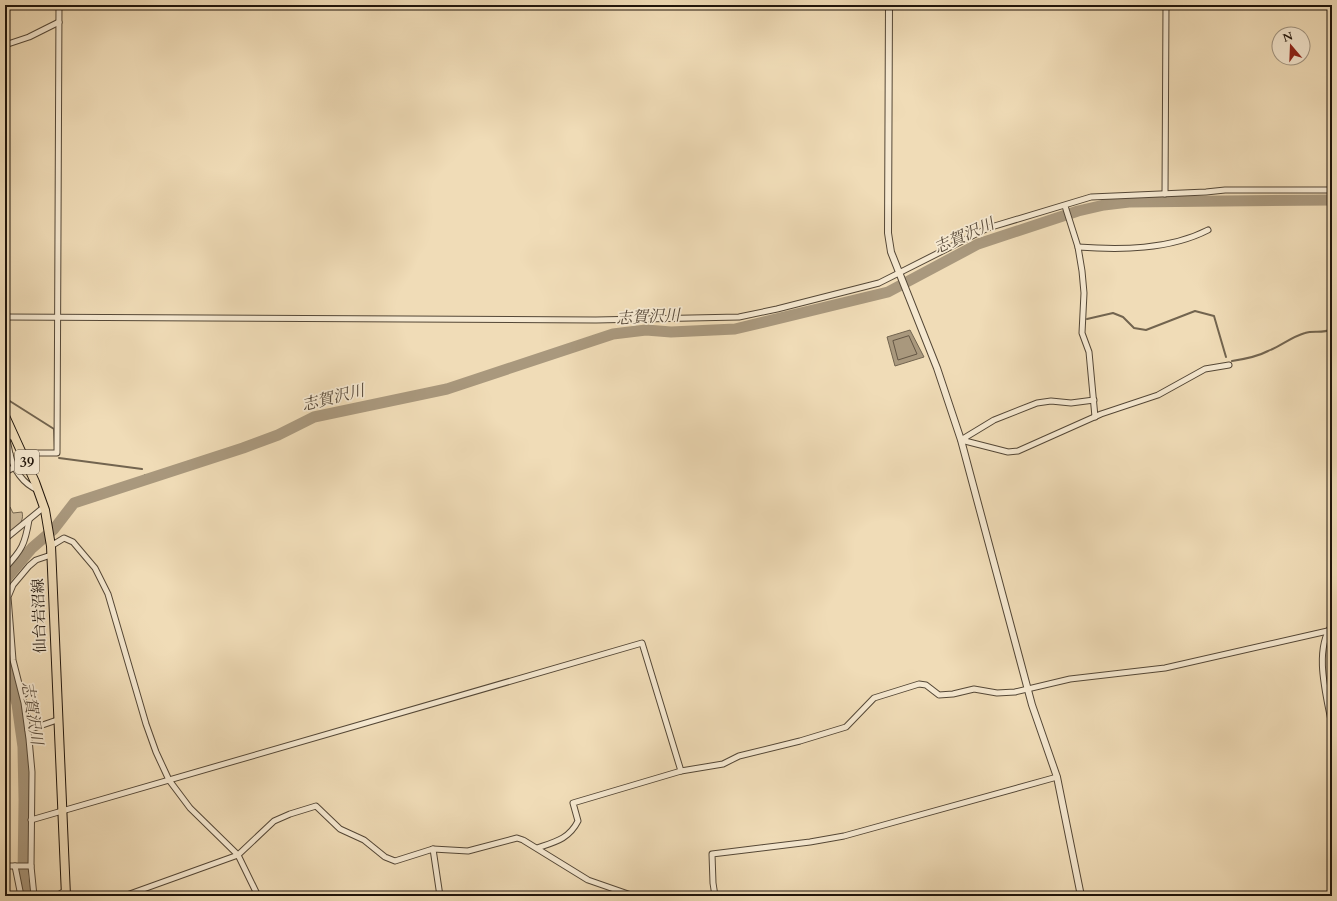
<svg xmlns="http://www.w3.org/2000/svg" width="1337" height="901" font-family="Cardo,'Noto Serif JP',serif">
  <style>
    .green { fill: #cdba9a; stroke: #766852 }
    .water { fill: #a9987d; stroke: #72644f }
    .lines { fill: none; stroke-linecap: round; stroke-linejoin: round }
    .shore { stroke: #645644; stroke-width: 1 }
    .stream { stroke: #72644f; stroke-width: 2 }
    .river { stroke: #a9987d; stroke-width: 11 }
    .minor-casing { stroke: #544736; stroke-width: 7 }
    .tertiary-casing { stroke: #544736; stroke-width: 8 }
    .primary-casing { stroke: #20150b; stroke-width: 10 }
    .minor { stroke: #f5e8d0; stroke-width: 5 }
    .tertiary { stroke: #f5e8d0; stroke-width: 6 }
    .primary { stroke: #f0dcb7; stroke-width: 8 }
    .labels { text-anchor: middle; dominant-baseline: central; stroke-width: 3.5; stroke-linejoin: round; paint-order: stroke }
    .shield { fill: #f5e8d0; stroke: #605446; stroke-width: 1 }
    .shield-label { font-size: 14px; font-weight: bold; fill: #20150b }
    .street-label { font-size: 15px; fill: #20150b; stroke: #f5e8d0 }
    .water-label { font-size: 16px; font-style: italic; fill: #574939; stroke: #f5e8d0 }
  </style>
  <rect width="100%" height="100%" fill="#f0dcb7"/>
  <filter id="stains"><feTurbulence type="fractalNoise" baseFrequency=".005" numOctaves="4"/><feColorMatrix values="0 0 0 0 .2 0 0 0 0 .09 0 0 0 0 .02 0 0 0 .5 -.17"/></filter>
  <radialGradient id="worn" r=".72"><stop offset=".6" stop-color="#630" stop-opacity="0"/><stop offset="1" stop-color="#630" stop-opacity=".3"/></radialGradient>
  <path class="green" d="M10,507L13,513L22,512C25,524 14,529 5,536V509Z"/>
  <path class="water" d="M910,330L924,357L895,366L887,337Z"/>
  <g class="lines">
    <path class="shore" d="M909,336L917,354L898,360L893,341Z"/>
    <g class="stream">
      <path d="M1087,319L1113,313L1123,317L1134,328L1146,330L1195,311L1214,316L1226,357"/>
      <path d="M1232,361C1245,359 1257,357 1268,351C1281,346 1291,337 1305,333C1314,330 1322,334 1332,329"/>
      <path d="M5,398L54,429L55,448"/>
      <path d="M59,458L142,469"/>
      <path d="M145,475L146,480"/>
    </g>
    <g class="river">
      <path d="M5,580L32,548L54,529L74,503L243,448L278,435L314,417L447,389L613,334L646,330L671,332L735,329L888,292L978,244L1078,211L1104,205L1129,202L1332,200"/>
      <path d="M5,656L8,672L17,704L23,747L24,800L23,877L26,896"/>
    </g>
    <g class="minor-casing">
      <g id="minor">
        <path d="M5,45L29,37L59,22"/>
        <path d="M1165,194L1166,5"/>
        <path d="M1065,206L1078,247L1082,271L1084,293L1082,333L1089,352L1095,417"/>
        <path d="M1078,247C1120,250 1169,250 1208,230"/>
        <path d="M5,317L596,320L739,317L777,309L879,283L988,228L1091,197L1206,192L1225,190H1332"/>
        <path d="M961,440L1008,452L1018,451L1101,414L1158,395L1205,369L1229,365"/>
        <path d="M961,440L994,420L1037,403L1051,401L1071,403L1094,400"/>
        <path d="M23,453H57L59,5"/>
        <path d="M5,454H10C13,469 23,484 38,490"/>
        <path d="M10,454L7,440L12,432"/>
        <path d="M5,472L13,468"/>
        <path d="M5,539L44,507"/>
        <path d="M51,546L64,538L73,542L95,568L108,594L146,724L156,752L169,780L190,808L238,855L258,896"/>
        <path d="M5,568C22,550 25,544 29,520"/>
        <path d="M1332,625C1313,651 1327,697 1332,726"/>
        <path d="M28,730L57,720"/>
        <path d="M31,820L642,643L681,771"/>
        <path d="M537,848C555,842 569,839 578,821L573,803L681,771L723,764L739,756L800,741L846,727L874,698L919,684L926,685L939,695L953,694L974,689L997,693L1015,692L1070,679L1165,668L1332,630"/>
        <path d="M433,849L440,896"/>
        <path d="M5,866H31"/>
        <path d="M15,866L21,896"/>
        <path d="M34,896L31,866L32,772L29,739L24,703L13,660L8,597L13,585L29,566L36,560L51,555"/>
        <path d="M56,896L65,891"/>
        <path d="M124,896L238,855L274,821L290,814L316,806L340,829L364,840L385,857L395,861L433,849L468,851L517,838L523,840L588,880L634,896"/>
        <path d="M715,896L713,883L712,854L810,842L844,836L1057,777"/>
      </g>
    </g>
    <g class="tertiary-casing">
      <path id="tertiary" d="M889,5L888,233L891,252L937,368L961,440L1032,705L1057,777L1081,896"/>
    </g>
    <g class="primary-casing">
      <path id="primary" d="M5,416L35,482L45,510L51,546L66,896"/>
    </g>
    <use href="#minor" class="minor"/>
    <use href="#tertiary" class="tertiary"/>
    <use href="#primary" class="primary"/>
  </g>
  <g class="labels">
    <rect class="shield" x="15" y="450" width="24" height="24" rx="3"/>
    <g class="shield-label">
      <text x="27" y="462">39</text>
    </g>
    <g class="street-label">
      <text transform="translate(39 616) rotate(-92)">仙台岩沼線</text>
    </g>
    <g class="water-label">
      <text transform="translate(964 236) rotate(-24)">志賀沢川</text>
      <text transform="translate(648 317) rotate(-3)">志賀沢川</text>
      <text transform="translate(333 398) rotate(-14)">志賀沢川</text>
      <text transform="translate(32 713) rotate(81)">志賀沢川</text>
    </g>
  </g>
  <rect width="1337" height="901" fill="none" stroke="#f0dcb7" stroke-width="20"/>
  <rect x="6" y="6" width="1325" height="889" fill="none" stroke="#20150b" stroke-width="2"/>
  <rect x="10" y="10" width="1317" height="881" fill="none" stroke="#20150b"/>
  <g transform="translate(1291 46) rotate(341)"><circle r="19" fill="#f5e8d0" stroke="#a09481"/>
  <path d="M0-3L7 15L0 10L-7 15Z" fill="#8f2418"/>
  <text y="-6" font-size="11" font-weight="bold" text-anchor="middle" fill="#20150b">N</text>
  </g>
  <rect width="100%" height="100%" filter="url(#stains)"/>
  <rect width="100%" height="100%" fill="url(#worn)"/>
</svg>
